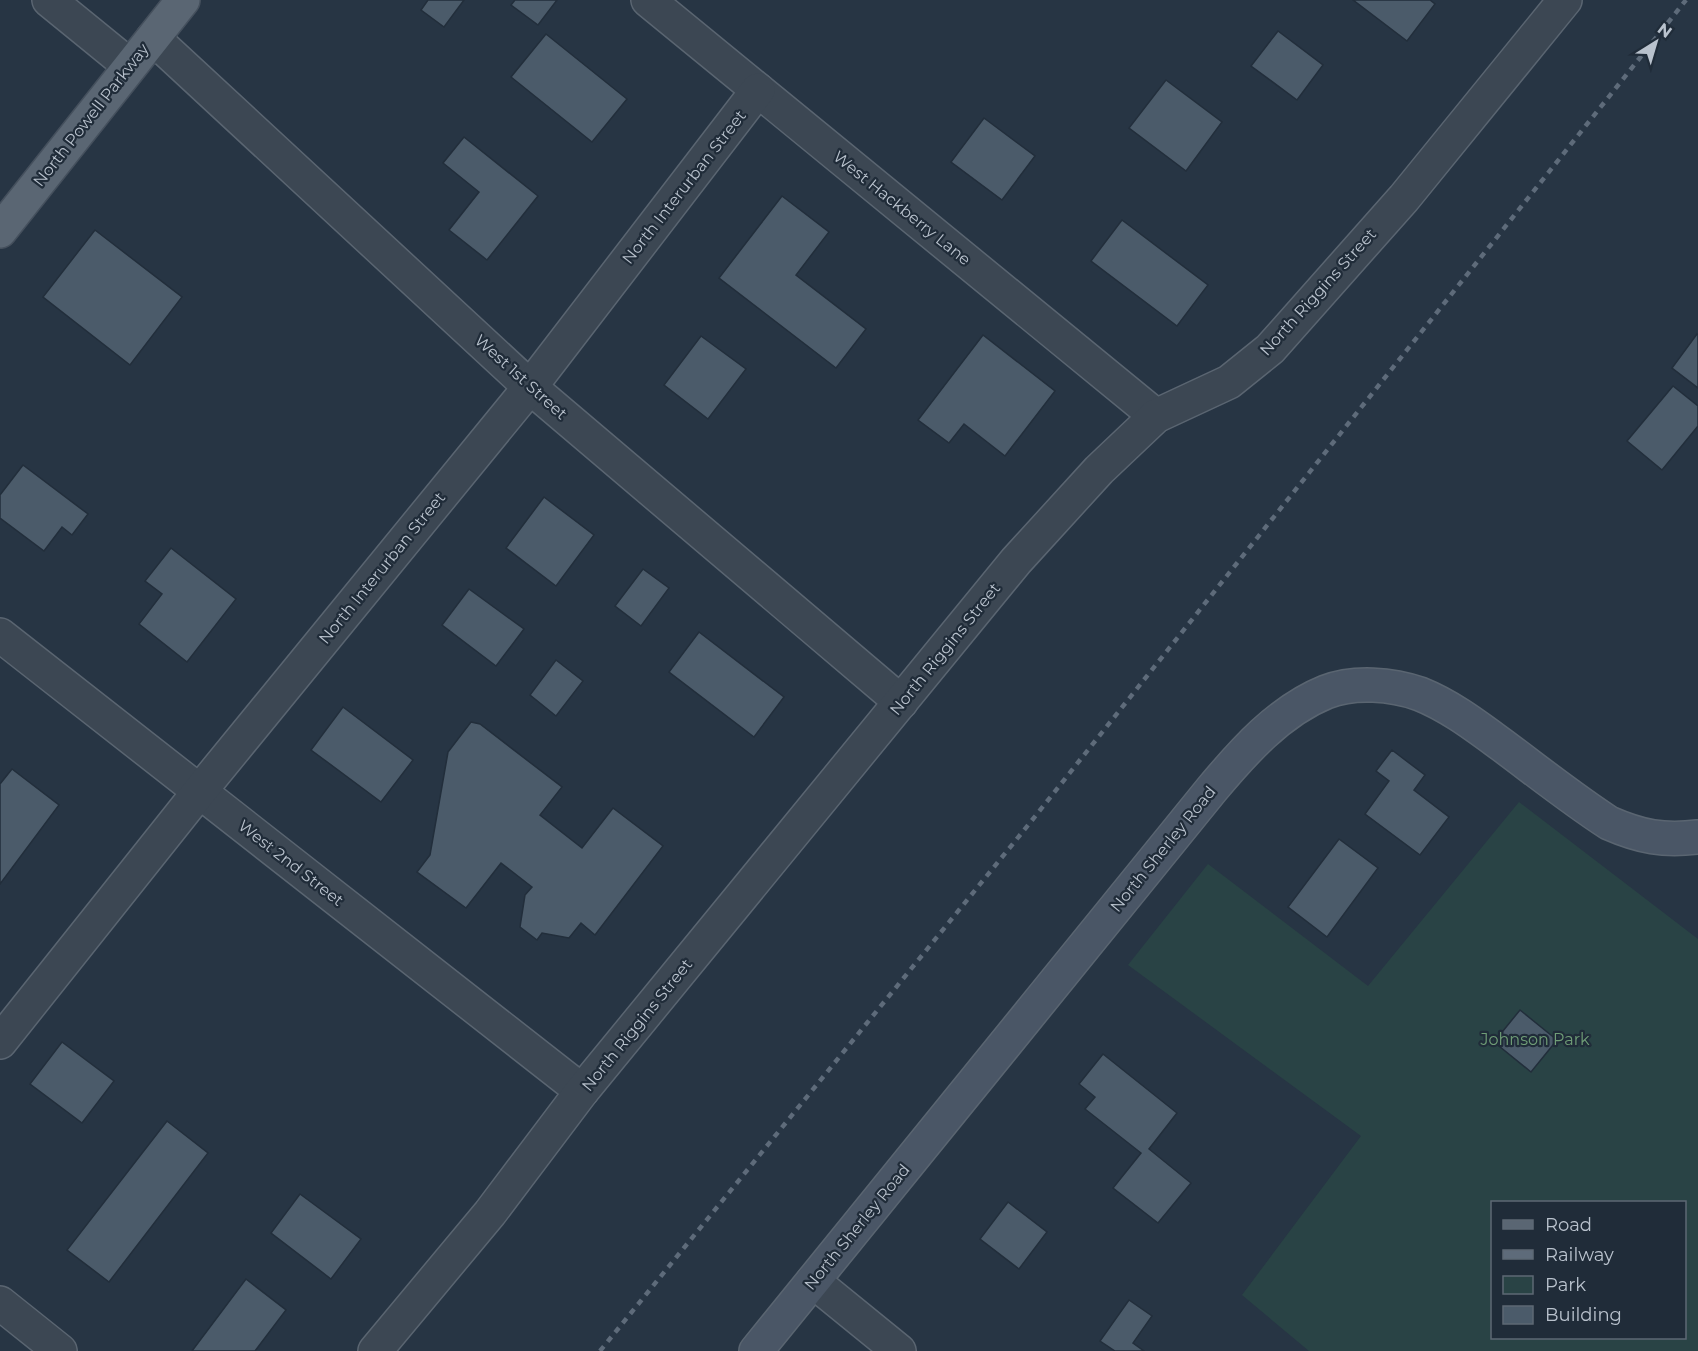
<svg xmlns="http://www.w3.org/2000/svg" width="1698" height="1351" font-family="Montserrat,sans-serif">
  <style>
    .green { fill: #294345; fill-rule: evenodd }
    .building { fill: #4b5b6a; stroke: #222e3b; stroke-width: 1.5 }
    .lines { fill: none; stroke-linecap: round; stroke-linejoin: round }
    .street-casing { stroke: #5a6571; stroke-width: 36 }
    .secondary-casing { stroke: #5a6571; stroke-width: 36 }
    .primary-casing { stroke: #45505d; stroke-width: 36 }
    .street { stroke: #3c4753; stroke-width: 33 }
    .secondary { stroke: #4a5666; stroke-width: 33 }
    .primary { stroke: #5a6673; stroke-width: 33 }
    .rail { stroke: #5e6b7a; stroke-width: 4.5; stroke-dasharray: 6 6; stroke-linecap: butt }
    .labels { text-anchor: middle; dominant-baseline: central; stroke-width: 4.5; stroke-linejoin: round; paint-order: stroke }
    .street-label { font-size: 16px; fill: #b9c2cd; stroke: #202c39 }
    .park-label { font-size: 16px; fill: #709e77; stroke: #202c39 }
  </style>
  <rect width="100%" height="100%" fill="#273544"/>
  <path class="green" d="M1519,802L1698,939V1351H1309L1242,1295L1361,1136L1128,965L1208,864L1368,986ZM1492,1202H1684V1338H1492Z"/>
  <g class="building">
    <path d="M428,0H464L444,27L421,10Z"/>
    <path d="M515,0H557L538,25L511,5Z"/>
    <path d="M1353,0H1430L1435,4L1407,41Z"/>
    <path d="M1278,31L1323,65L1297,100L1251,66Z"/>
    <path d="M546,34L627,99L592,142L511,77Z"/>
    <path d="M1166,80L1222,122L1186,171L1129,128Z"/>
    <path d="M984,118L1035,156L1002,200L951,162Z"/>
    <path d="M464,137L538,196L487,260L449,230L479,192L443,163Z"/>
    <path d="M782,196L829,232L796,275L866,329L836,368L719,278Z"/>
    <path d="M1122,220L1208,285L1177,326L1091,261Z"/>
    <path d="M95,230L182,297L130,365L43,297Z"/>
    <path d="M1697,334L1698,335V388L1672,368Z"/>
    <path d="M983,335L1055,391L1005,456L964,424L949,443L918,420Z"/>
    <path d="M701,336L746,369L708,419L664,385Z"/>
    <path d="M1673,386L1698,406V426L1662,470L1627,441Z"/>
    <path d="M23,465L88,514L72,535L62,527L44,551L0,518V495Z"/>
    <path d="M544,497L594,535L556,586L506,548Z"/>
    <path d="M171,548L236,599L187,662L139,624L162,594L145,581Z"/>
    <path d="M643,569L669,588L641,626L615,606Z"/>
    <path d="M469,589L524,629L496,666L442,625Z"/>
    <path d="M699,632L784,697L754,737L669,672Z"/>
    <path d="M556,660L583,681L556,716L530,695Z"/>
    <path d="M343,707L413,760L381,802L311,750Z"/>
    <path d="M471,722L480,724L562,787L540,815L582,848L613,808L663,846L595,935L581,923L569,938L542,933L537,940L520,927L525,895L532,887L501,863L466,908L417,872L430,855L448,752Z"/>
    <path d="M1392,750L1425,775L1414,790L1449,817L1420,855L1365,814L1389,781L1376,771Z"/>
    <path d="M12,769L59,805L0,884V784Z"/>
    <path d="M1339,839L1378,868L1327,937L1288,907Z"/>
    <path d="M1520,1010L1557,1040L1531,1072L1494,1042Z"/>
    <path d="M62,1042L114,1081L82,1123L30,1084Z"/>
    <path d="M1103,1054L1177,1113L1149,1149L1191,1183L1158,1223L1113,1188L1141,1153L1085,1109L1095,1097L1079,1084Z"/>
    <path d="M167,1121L208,1153L109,1282L67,1250Z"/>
    <path d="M300,1194L361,1239L331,1279L271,1233Z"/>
    <path d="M1008,1202L1047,1232L1019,1269L980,1239Z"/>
    <path d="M246,1279L286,1310L255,1351H192Z"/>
    <path d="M1129,1300L1152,1316L1133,1343L1144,1351H1115L1100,1341Z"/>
  </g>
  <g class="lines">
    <g class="street-casing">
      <g id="street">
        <path d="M49,0L130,66"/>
        <path d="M648,0L1156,416"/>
        <path d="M153,38L530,387L901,702"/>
        <path d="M0,635L582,1091"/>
        <path d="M0,1042L199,792L530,387L758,90"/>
        <path d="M813,1281L899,1351"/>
        <path d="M0,1303L60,1351"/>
        <path d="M375,1351L490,1213L582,1091L1016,561L1099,470L1156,416L1229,382L1270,349L1404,198L1565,0"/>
      </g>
    </g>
    <g class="secondary-casing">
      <path id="secondary" d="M756,1351L1212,789C1243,752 1279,711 1326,692C1354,681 1392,684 1420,694C1450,706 1476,726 1502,745C1537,771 1572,799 1609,823C1641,837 1663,841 1698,837"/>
    </g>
    <g class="primary-casing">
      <path id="primary" d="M0,231L183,0"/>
    </g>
    <use href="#street" class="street"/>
    <use href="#secondary" class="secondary"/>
    <use href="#primary" class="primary"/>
    <path class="rail" d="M600,1351L1029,824L1686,0"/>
  </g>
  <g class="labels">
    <g class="street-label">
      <text transform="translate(91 115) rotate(-52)">North Powell Parkway</text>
      <text transform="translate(684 187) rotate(-52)">North Interurban Street</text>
      <text transform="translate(902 208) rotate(39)">West Hackberry Lane</text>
      <text transform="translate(1318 292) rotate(-48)">North Riggins Street</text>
      <text transform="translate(521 377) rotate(42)">West 1st Street</text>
      <text transform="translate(382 568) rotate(-51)">North Interurban Street</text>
      <text transform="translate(945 649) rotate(-51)">North Riggins Street</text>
      <text transform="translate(1163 849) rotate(-51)">North Sherley Road</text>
      <text transform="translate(291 863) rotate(38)">West 2nd Street</text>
      <text transform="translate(637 1025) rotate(-51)">North Riggins Street</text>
      <text transform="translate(857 1227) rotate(-51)">North Sherley Road</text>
    </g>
    <g class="park-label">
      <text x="1535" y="1039">Johnson Park</text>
    </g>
  </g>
  <rect x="1491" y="1201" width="195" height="138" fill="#202c39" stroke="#5d6874" stroke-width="1.5"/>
  <rect x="1503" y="1220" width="30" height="9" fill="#5a6673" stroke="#5d6874" stroke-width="1.5"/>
  <text x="1545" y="1231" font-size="18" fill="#b9c2cd">Road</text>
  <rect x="1503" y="1250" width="30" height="9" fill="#5e6b7a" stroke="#5d6874" stroke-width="1.5"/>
  <text x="1545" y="1261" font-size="18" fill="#b9c2cd">Railway</text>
  <rect x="1503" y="1276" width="30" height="18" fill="#294345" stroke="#5d6874" stroke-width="1.5"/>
  <text x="1545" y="1291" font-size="18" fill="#b9c2cd">Park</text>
  <rect x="1503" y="1306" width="30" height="18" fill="#4b5b6a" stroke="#5d6874" stroke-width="1.5"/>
  <text x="1545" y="1321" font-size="18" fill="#b9c2cd">Building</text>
  <g transform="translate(1656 42) rotate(37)" stroke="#202c39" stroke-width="4.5" paint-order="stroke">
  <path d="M0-4.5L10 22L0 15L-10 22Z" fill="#b9c2cd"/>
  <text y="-9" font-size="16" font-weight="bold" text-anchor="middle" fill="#b9c2cd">N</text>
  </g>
</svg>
